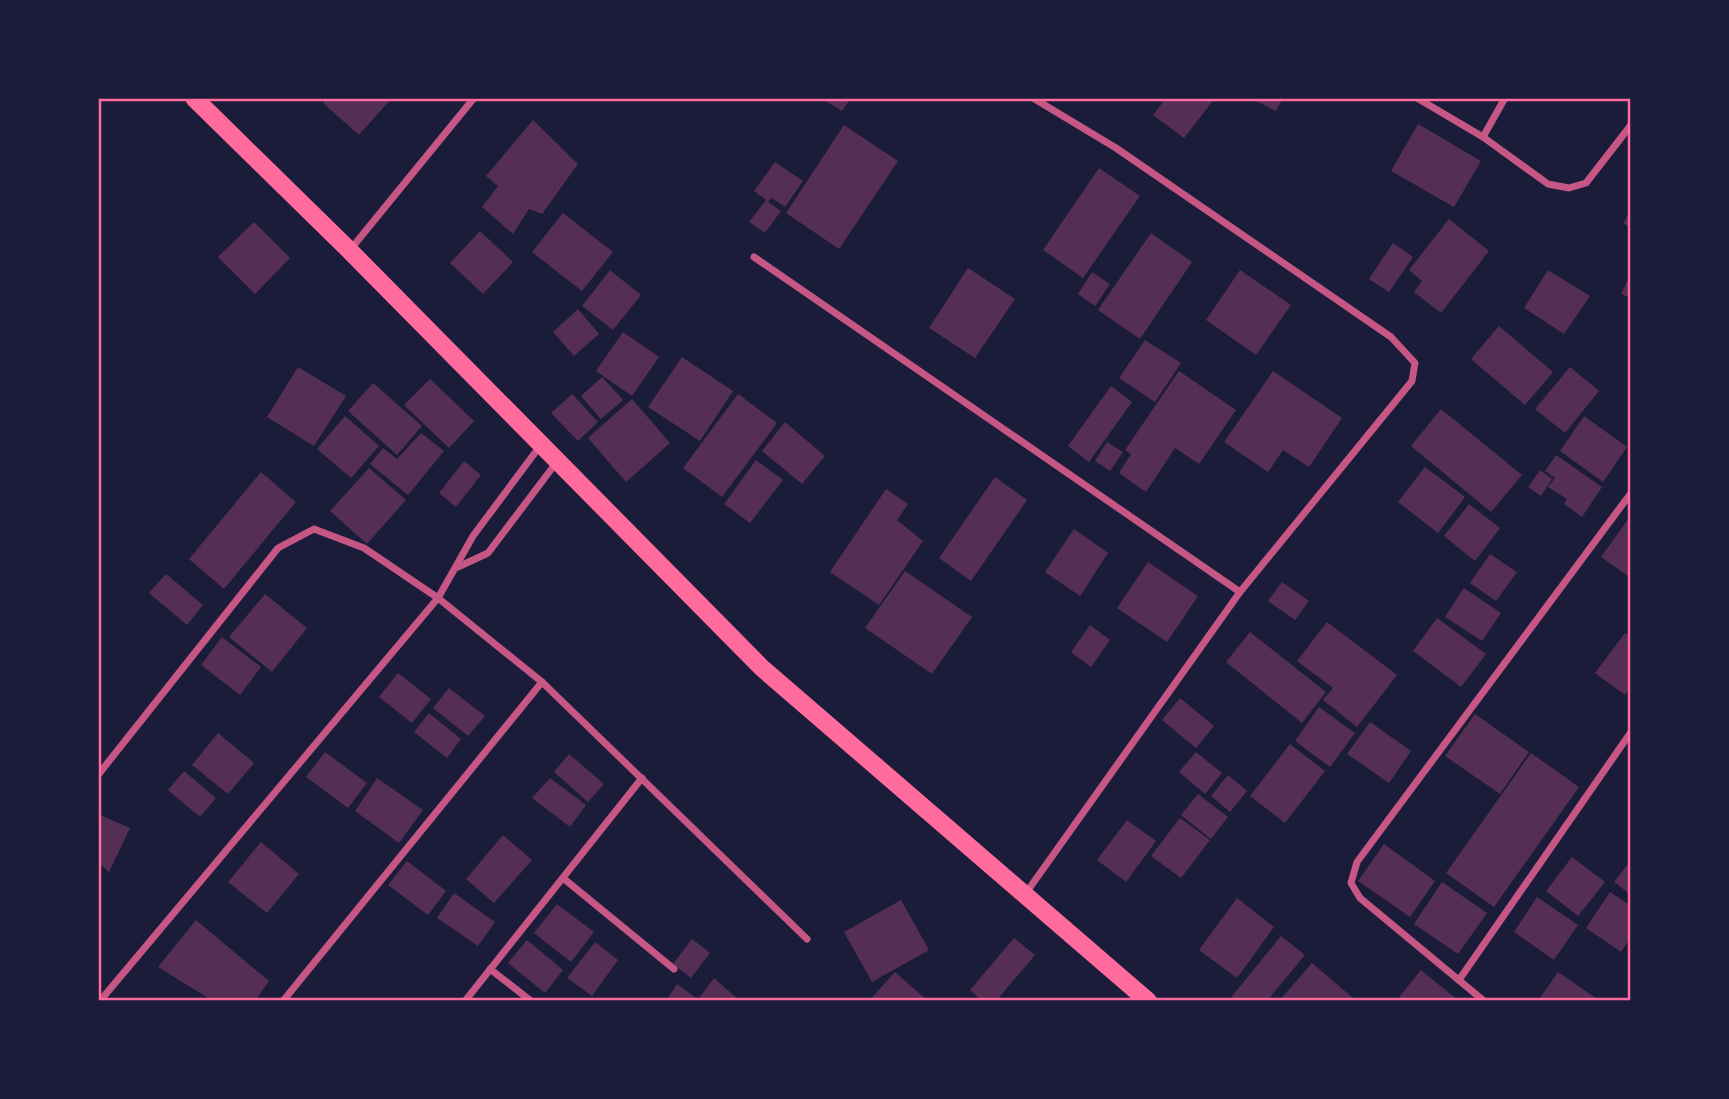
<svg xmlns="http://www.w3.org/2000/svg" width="1729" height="1099" font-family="Jost,sans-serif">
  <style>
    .building { fill: #542f53 }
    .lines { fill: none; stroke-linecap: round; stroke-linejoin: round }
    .minor { stroke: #c65784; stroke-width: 7 }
    .primary { stroke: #ff6b9d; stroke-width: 18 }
    .neatline { fill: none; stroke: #ff6b9d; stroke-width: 2.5 }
  </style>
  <rect width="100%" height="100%" fill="#1b1b3a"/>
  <g class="building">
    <path d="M327,98H392L359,135L323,103Z"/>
    <path d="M821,98H851L842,111Z"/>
    <path d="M1166,98H1215L1184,138L1153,115Z"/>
    <path d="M1250,98H1283L1276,111Z"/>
    <path d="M533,120L578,164L542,214L529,209L513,234L482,207L498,186L486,176Z"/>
    <path d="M1418,124L1481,161L1454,207L1391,171Z"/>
    <path d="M844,125L898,161L839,249L786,213Z"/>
    <path d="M775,162L803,181L785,207L772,198L768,202L781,211L765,233L749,222L766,200L754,191Z"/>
    <path d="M1099,168L1140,196L1083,278L1043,250Z"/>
    <path d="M1631,211V228L1623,223Z"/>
    <path d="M563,213L613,252L582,291L532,252Z"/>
    <path d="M1449,219L1489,251L1441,313L1414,292L1422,281L1409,270Z"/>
    <path d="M254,222L290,258L255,294L218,257Z"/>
    <path d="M480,231L513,262L483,294L450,263Z"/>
    <path d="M1151,233L1192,262L1140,339L1098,310Z"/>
    <path d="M1393,243L1413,257L1389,292L1369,279Z"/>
    <path d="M968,268L1015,299L975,358L929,328Z"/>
    <path d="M610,270L641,295L613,330L582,306Z"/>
    <path d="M1240,270L1291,305L1256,355L1206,320Z"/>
    <path d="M1548,270L1590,296L1564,334L1524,308Z"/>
    <path d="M1092,272L1110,284L1095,306L1078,294Z"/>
    <path d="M1631,273V298L1621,294Z"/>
    <path d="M578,309L599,334L574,356L553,332Z"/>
    <path d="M1499,326L1553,372L1525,405L1471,359Z"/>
    <path d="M623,332L659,357L632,396L596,371Z"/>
    <path d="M1145,340L1181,363L1155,402L1119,378Z"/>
    <path d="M682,357L733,391L700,441L648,407Z"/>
    <path d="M298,367L346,396L314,446L267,417Z"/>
    <path d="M1570,367L1599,391L1565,433L1535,409Z"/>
    <path d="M1179,371L1236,410L1199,464L1175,448L1146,492L1119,473L1131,454L1125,450Z"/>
    <path d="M1273,371L1342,418L1309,467L1283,450L1268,472L1224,442Z"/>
    <path d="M602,377L623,400L601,419L581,396Z"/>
    <path d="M430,379L474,421L449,448L404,405Z"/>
    <path d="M373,383L422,426L397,455L348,411Z"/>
    <path d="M1111,386L1132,402L1089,462L1068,446Z"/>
    <path d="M572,394L598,422L578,441L551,413Z"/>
    <path d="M738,394L777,423L722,497L683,468Z"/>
    <path d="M632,399L670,443L626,482L588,438Z"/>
    <path d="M1441,409L1522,475L1491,512L1411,446Z"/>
    <path d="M345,416L379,446L351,478L317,449Z"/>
    <path d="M1584,416L1627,447L1603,482L1560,451Z"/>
    <path d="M785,422L825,456L802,484L762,451Z"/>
    <path d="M421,433L444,451L408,495L370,464L383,448L397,459Z"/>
    <path d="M1107,442L1123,452L1110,471L1095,461Z"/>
    <path d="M1556,455L1602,487L1582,517L1564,504L1567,499L1548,487L1555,478L1545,471Z"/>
    <path d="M756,460L783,480L750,523L724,504Z"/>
    <path d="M464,461L481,475L456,507L439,493Z"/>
    <path d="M1425,467L1465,497L1438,533L1398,502Z"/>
    <path d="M369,468L406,500L367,544L330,511Z"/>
    <path d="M1540,470L1552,479L1541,496L1528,487Z"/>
    <path d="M261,472L296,502L224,589L189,559Z"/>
    <path d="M995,477L1027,500L971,581L939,558Z"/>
    <path d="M886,489L908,504L897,520L923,541L879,605L830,572Z"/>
    <path d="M1469,504L1500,528L1475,561L1444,536Z"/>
    <path d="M1631,515V578L1601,557Z"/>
    <path d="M1074,529L1108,553L1080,596L1045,572Z"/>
    <path d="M1490,554L1517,572L1496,601L1470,583Z"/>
    <path d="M1148,562L1198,596L1167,642L1117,608Z"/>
    <path d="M905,571L972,617L932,674L865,628Z"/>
    <path d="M166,574L203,605L187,625L149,593Z"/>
    <path d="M1282,582L1309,601L1295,620L1268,601Z"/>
    <path d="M1464,588L1501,613L1482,641L1445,617Z"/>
    <path d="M265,594L307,628L272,672L229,637Z"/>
    <path d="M1437,618L1486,654L1461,687L1413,651Z"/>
    <path d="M1327,622L1397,675L1357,727L1323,700L1333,688L1297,661Z"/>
    <path d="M1090,625L1110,640L1091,667L1071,652Z"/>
    <path d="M1250,632L1326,692L1302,723L1226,662Z"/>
    <path d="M1625,633L1631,637V687L1625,695L1595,673Z"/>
    <path d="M222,637L261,667L240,695L201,665Z"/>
    <path d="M398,673L431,699L412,723L379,697Z"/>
    <path d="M449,688L485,716L468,736L433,708Z"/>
    <path d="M1180,698L1214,726L1196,748L1162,720Z"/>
    <path d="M1319,707L1355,733L1330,767L1295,741Z"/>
    <path d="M429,713L461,739L447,758L414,732Z"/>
    <path d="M1475,714L1529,752L1500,794L1445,756Z"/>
    <path d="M1370,722L1411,751L1389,783L1347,754Z"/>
    <path d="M218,733L254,763L228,794L192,765Z"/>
    <path d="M1290,744L1325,771L1285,823L1250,796Z"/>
    <path d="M325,752L367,783L348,808L306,777Z"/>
    <path d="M1196,752L1222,773L1205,794L1179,772Z"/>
    <path d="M1531,753L1579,787L1494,907L1446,873Z"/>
    <path d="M569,754L604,784L588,802L554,772Z"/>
    <path d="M184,771L216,798L200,817L168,790Z"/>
    <path d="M1228,775L1247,791L1230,812L1211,796Z"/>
    <path d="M377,778L423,810L399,843L355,811Z"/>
    <path d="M550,778L586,805L570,827L532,798Z"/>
    <path d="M1198,794L1228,817L1211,839L1181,815Z"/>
    <path d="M98,814L130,828L109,872L98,862Z"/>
    <path d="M1180,818L1210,840L1181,878L1151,856Z"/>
    <path d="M1127,820L1156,841L1126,882L1097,860Z"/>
    <path d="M503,835L532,860L494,903L466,879Z"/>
    <path d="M261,842L299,874L267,913L228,882Z"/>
    <path d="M1384,844L1435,881L1410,917L1358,881Z"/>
    <path d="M1572,857L1605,882L1578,916L1546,891Z"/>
    <path d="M1631,860V895L1614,882Z"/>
    <path d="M407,861L446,891L428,915L388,885Z"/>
    <path d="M1442,882L1487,913L1458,954L1414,924Z"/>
    <path d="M1610,892L1631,906V937L1621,952L1586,928Z"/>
    <path d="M454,893L495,922L478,946L437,918Z"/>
    <path d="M1537,897L1578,925L1554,960L1514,932Z"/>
    <path d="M1237,898L1274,927L1237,978L1199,950Z"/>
    <path d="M901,900L929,950L872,982L844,932Z"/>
    <path d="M557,904L594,932L571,962L534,933Z"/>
    <path d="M196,920L269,981L255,1001H213L158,967Z"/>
    <path d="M1281,936L1305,955L1267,1001H1228Z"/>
    <path d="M1014,938L1035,955L996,1001H982L970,990Z"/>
    <path d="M692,939L710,953L691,978L673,964Z"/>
    <path d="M527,940L563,970L545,993L508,963Z"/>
    <path d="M595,942L618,960L592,996L567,978Z"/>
    <path d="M1312,963L1346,992L1356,1001H1279Z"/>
    <path d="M1421,970L1459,1001H1396Z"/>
    <path d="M895,972L928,1001H869Z"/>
    <path d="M1558,972L1600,1001H1538Z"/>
    <path d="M714,978L740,1001H697Z"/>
    <path d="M677,984L696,998L694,1001H666Z"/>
  </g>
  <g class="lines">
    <g class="minor">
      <path d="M1417,98L1483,137L1548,184L1569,188L1586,183L1631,125"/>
      <path d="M1483,137L1505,98"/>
      <path d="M350,250L474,98"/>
      <path d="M754,257L1240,592"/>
      <path d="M458,567L488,553L556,463"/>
      <path d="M98,775L278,548L314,529L364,548L438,598L542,682L807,939"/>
      <path d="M563,878L674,969"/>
      <path d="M1026,893L1240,592L1412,381L1415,363L1391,337L1116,148L1033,98"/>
      <path d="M490,969L531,1001"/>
      <path d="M1459,980L1631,732"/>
      <path d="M100,1001L438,598L473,536L540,446"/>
      <path d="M283,1001L542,682"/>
      <path d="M465,1001L642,778"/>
      <path d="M1484,1001L1360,898L1351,883L1357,862L1631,493"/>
    </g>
    <path class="primary" d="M194,98L349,250L762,668L1148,1001"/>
  </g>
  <rect width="1729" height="1099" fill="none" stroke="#1b1b3a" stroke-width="200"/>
  <rect x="100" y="100" width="1529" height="899" class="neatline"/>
</svg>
